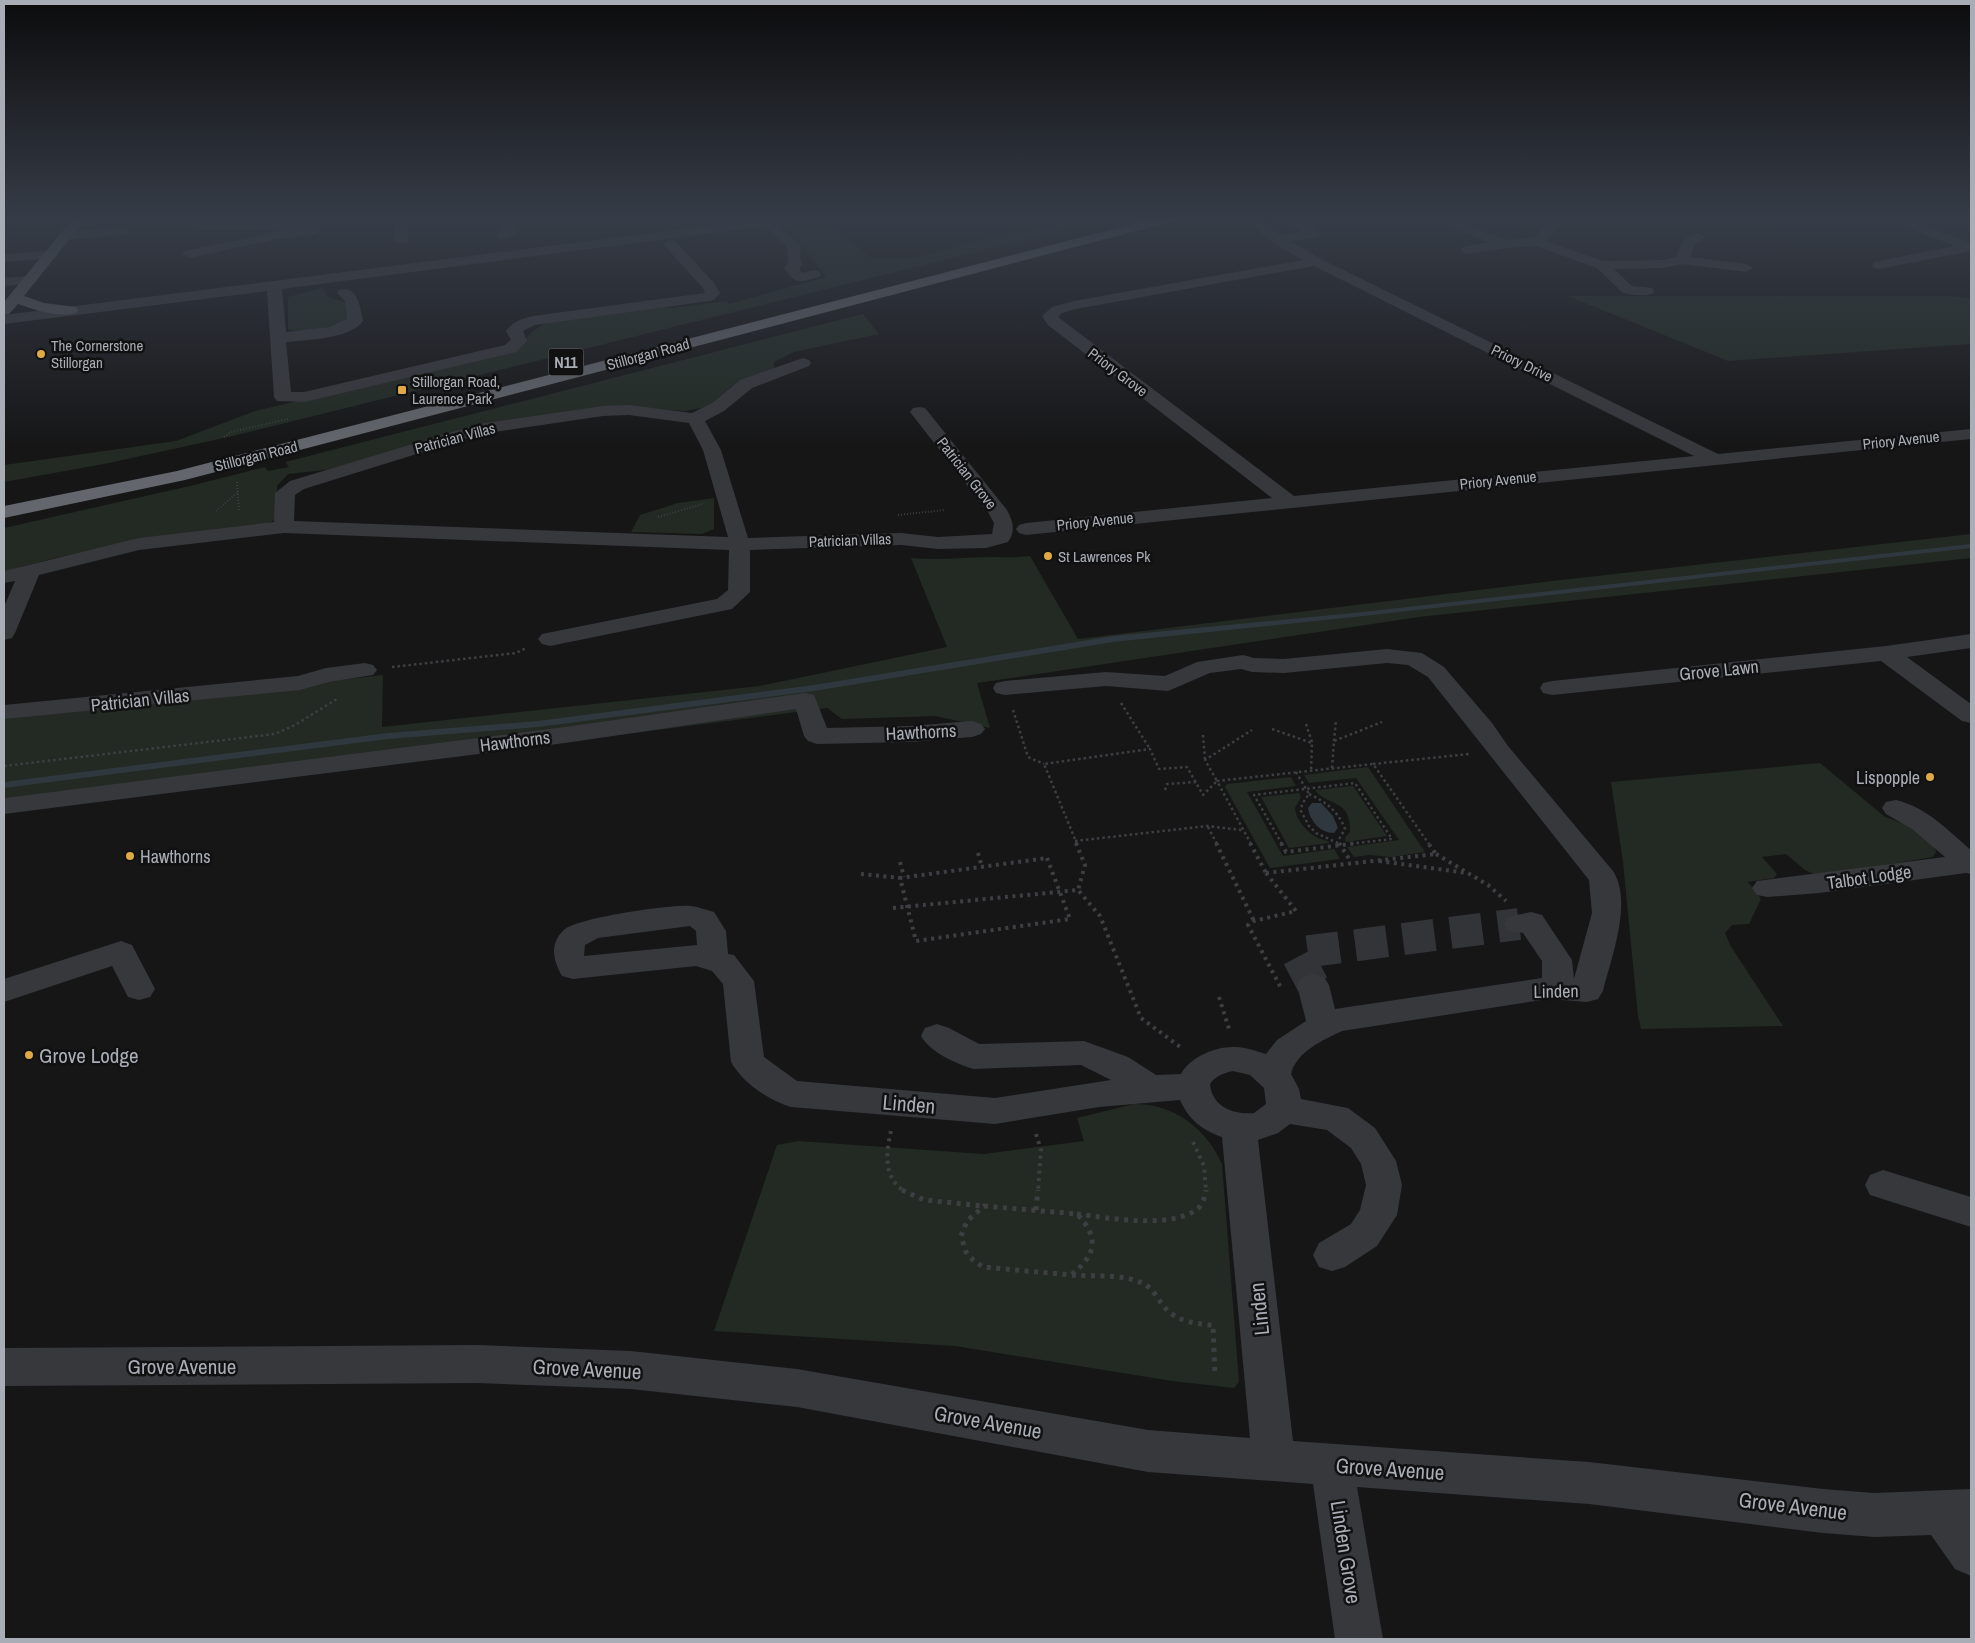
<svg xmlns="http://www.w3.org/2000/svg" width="1975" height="1643" font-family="'Archivo Narrow',sans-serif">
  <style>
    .green { fill: #222a23 }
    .water { fill: #30383f }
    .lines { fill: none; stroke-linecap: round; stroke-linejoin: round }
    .stream { fill: #30383f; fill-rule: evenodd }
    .minor-tunnel { stroke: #333437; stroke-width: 32; stroke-dasharray: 32 16; stroke-linecap: butt }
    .path-far3 { stroke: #3d3f43; stroke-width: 2; stroke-dasharray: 1 2; stroke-linecap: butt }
    .path-far2 { stroke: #3d3f43; stroke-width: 2.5; stroke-dasharray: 2.5 3; stroke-linecap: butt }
    .path-far1 { stroke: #3d3f43; stroke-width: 4; stroke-dasharray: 3 4.5; stroke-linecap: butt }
    .path { stroke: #3d3f43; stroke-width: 5; stroke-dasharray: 4 5.5; stroke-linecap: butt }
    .minor { fill: #37383c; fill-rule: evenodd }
    .major { fill: #53555a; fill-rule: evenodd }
    .highway { fill: #63666c; fill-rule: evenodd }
    .poi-dot { fill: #dfaa46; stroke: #111112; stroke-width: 2 }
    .labels { text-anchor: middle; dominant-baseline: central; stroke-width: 5; stroke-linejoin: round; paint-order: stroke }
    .far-poi-label { font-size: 15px; fill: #a9adb6; stroke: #111112; text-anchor: start }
    .far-street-label { font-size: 15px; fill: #a9adb6; stroke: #111112 }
    .shield { fill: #111112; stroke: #7b7e85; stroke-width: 1 }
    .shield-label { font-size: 16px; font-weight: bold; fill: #a9adb6 }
    .street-label { font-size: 18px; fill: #a9adb6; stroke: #111112 }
    .poi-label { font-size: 18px; fill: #a9adb6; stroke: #111112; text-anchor: end }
    .near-poi-label { font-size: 21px; fill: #a9adb6; stroke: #111112; text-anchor: start }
    .near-street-label { font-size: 21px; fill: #a9adb6; stroke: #111112 }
  </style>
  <rect width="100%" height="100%" fill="#161617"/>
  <g class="green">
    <path d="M1087,217H1102L1049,234L233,436L104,464L4,482V465L176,441L255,411L509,352C523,342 532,330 547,322L651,306L673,308L726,301L729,304L826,277L787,226L823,221L872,258H912L992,238H1003Z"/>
    <path d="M321,288L325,290L327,297L348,303L347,319C328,329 309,332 288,330V297Z"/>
    <path d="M1568,296H1945L1971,298V344L1728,361Z"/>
    <path d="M863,314L879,334L794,352L774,362V369L737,382L707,407L684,411L632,407L476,426L335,469L288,474L277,486V517L273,521L264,525C176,537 88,546 4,572V528L194,485L265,467L268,471L289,467L285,462Z"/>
    <path d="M714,498V529L702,534L631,532L640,515L678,503Z"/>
    <path d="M1971,534V558L1419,617L977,683L990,728L935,716L842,719L827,708L495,751L341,756L4,798V718L383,675L382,727L760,686L947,647L911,558C939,561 966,557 994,557C1006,557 1017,558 1030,556L1078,639L1552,581Z"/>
    <path d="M1820,763L1885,817L1905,824L1935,846L1936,852L1933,857L1818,876L1805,870L1786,854L1762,857L1777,874L1774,878L1748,882L1761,899L1749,924L1732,925L1725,933L1730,945L1783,1026L1641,1029L1638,1016L1623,862L1611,782Z"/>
    <path d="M1368,767L1425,852L1391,857L1370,855L1354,857L1347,847L1399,840L1356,778L1309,783L1304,775Z"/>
    <path d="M1291,777L1296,786L1247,792L1283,856L1334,849L1340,859L1270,868L1225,787L1227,784Z"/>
    <path d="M1353,786L1387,836L1346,842L1345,838L1350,832C1351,798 1328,807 1315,790Z"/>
    <path d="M1299,793L1301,797L1295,808C1296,820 1306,831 1316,837C1321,840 1326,839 1330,843L1289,848L1261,797Z"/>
    <path d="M1134,1104C1174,1104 1206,1128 1222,1164L1239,1382L1234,1388L1172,1381L955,1346L714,1331L777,1145L798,1141L984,1154L1084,1141L1077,1118Z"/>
  </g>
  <path class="water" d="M1312,803H1321L1333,816L1338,828L1334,833C1320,833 1310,821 1308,808Z"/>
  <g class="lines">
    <path class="stream" d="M1971,544V548L1363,616L1113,642L814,691L538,727L388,739L4,788V782L388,733L538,721L814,685L1113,636L1363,612Z"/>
    <path class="minor-tunnel" d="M1313,985L1296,953L1519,924"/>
    <g class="path-far3">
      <path d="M532,217L535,223L579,217"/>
      <path d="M224,437L231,432L288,419"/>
      <path d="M237,482L239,511"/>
      <path d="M216,511L238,492"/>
      <path d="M898,515L945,510"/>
      <path d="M658,517L703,504"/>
    </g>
    <g class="path-far2">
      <path d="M392,667L516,653L526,648"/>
      <path d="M1121,703L1150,749"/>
      <path d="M1013,710L1028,757L1044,764"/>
      <path d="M1306,724L1312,742"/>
      <path d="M1272,729L1312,743L1311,770"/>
      <path d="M1203,735L1205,759"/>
      <path d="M1334,741L1336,720"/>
      <path d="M1373,764L1469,754"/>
      <path d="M4,766L275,734L295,725L337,699"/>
      <path d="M1332,768L1334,741L1382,722"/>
      <path d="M1296,772L1309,794L1302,804L1301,811L1309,826L1316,833L1340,844"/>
      <path d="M1165,790L1167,784L1196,782"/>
      <path d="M1309,794C1326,802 1338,811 1345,829L1338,841"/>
      <path d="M1208,827L1217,844"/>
      <path d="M1075,841L1207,826L1242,830"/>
      <path d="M1077,844L1044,764L1150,749L1159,769L1187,767L1203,795L1217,781L1205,760L1252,730"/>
      <path d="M1251,844L1217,781L1373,764L1429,844"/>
      <path d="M1282,844L1254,795L1355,783L1392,839L1348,844"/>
    </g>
    <g class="path-far1">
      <path d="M1076,843L1085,865L1078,890"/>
      <path d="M1216,843L1254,921"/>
      <path d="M1250,843L1266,873"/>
      <path d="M1281,843L1286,852L1358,843"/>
      <path d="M1339,843L1351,862"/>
      <path d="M978,853L982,867"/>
      <path d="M1436,854L1488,885L1506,901"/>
      <path d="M1047,858L1070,919L916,941L900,878Z"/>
      <path d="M1379,861L1467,873"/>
      <path d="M900,862L904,877"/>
      <path d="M1266,873L1296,911L1254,921L1248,925L1281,988"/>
      <path d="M1266,873L1436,854L1428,843"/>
      <path d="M861,874L900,878"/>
      <path d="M893,908L1078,890L1100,916L1141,1018L1183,1049"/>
      <path d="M1219,997L1230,1032"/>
      <path d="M891,1131C886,1153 883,1177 904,1191"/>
      <path d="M1036,1134L1041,1150L1038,1191"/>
      <path d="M1193,1142L1204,1166L1206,1191"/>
    </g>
    <g class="path">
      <path d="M902,1190L924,1200L983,1206"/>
      <path d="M984,1206L1077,1214C1100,1238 1096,1255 1071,1275L983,1267L973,1260L966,1252L961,1236L967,1221Z"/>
      <path d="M1036,1210L1038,1190"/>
      <path d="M1077,1214C1109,1218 1167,1229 1196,1210C1202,1206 1205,1198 1206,1190"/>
      <path d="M1072,1275C1095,1277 1123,1273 1144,1284C1152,1288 1157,1297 1162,1304C1174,1321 1194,1324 1213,1325L1215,1376"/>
    </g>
    <g class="minor">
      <path d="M395,217H407L408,240L406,243H396L394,240Z"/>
      <path d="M502,217H514L517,232L515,235L500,240L493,236L503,230Z"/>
      <path d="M779,217H814L808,221L778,225L801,246L800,257L802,265L799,269L802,273L814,270L819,271L821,274L819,277C799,282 797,286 784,268L788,264L787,247L765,226L282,289L286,332L329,327L347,319L345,301L337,293L339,290C358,285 360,307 363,321C350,339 307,340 286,342L291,392H304L505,345L511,340L506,331C513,321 522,319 533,316L705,293L703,288L663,244L670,240L675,241L714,283L720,293L714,300L709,301L535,325L523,331L527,341L516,352L304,402L277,401L274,397L267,291L4,324V315Z"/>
      <path d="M1243,217H1257L1280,235L1302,232L1280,217H1295L1322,234L1315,238L1290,241L1321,259L1718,454L1971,429V439L1026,535L1019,533L1016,529L1019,525L1026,523L1272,498L1048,325L1042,316L1052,307L1074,301L1303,260L1272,242ZM1314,266L1694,456L1294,496L1058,317L1062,313L1076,309Z"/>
      <path d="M1445,217L1508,240L1533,238L1555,217H1568L1546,241L1603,261L1663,260L1676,257L1684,239L1698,233L1705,237L1695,244L1690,257L1746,264L1753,268L1746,272L1682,264L1663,268L1614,269L1632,286L1652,288L1654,291L1652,294C1643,296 1632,295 1623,293L1597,268L1536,246L1506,248L1468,254L1463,253L1461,250L1463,247L1490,242L1440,224L1439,221L1440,218Z"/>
      <path d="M1886,217H1903L1971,243V251L1879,269L1874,268L1872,265L1874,262L1955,246L1888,220Z"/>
      <path d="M315,219L321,223L318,234L276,239L189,258L182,254L184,251L256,237L274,231L307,227L274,230L197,229L192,228L191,225L192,222H274Z"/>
      <path d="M122,227L127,228L129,231L127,234L66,240L59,236L66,232Z"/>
      <path d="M50,251L55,252L57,255L55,258L4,262V254Z"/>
      <path d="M30,276L35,277L37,280L35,283L4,286V278Z"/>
      <path d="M803,358L809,360L811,363L809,366L752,388L724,411L705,421L721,450L748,538L901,533L938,537L992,534L994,523L988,512L910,412L913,408L919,407L925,408L1007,510C1013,521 1016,531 1008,542L986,548L938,549L901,545L750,550V592L732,609L550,646L542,644L538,639L542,634L717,599L728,590L729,550L284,533L139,550L39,575L15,633L12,638L4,640V607L15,581L4,583V571L139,538L274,522L275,493L290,481L479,424L603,406L629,405L692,413L712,403L740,380ZM629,415L689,423L703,450L728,537L294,521L295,495L304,489L481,434L603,416Z"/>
      <path d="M1971,634V648L1907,657L1971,704V723L1962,721L1881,661L1552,695L1543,693L1540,688L1543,683L1552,681L1886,646Z"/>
      <path d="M1387,649L1422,653L1444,667L1492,723L1508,746L1613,871C1633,902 1611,958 1603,991L1598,999L1587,1002L1549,999L1342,1031C1323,1040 1296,1052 1291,1074L1299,1089L1301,1099L1348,1108L1375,1128L1396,1161L1402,1185L1397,1215L1377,1246L1345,1267L1332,1271L1319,1267L1313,1255L1319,1243L1351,1224L1360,1210L1366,1185L1361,1164L1351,1148L1327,1130L1290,1124L1278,1133L1258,1140L1293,1441L1589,1462L1823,1489L1874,1493L1971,1489V1576L1955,1569L1931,1535L1874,1537L1823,1533L1589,1504L1357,1487L1383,1639H1335L1313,1484L1148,1472L797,1407L631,1389L478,1383L4,1386V1348L478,1345L631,1351L797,1369L1148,1430L1250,1438L1222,1137C1202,1130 1189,1120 1180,1100L1099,1107L995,1124L791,1107C768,1100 743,1083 731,1062L723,984L712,971L696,966L573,979L562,976C553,960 549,944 564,930C576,918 672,904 691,906C699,907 706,910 714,912L726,931L728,954L734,955L754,981L764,1057L797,1081L995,1098L1111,1080L1081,1065L974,1069C956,1064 930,1052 921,1036L925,1028L937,1024L949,1028L979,1044L1084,1041L1128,1057L1156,1075L1181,1074C1190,1057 1216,1046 1235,1047C1246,1047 1256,1051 1266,1054L1277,1040L1306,1021L1297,985L1302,977L1313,974L1324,977L1329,985L1335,1009L1542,978V961L1523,933L1508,931L1504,924L1508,917L1531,912L1542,915L1572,960L1574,979L1592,913L1589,880L1428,677L1408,665L1387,663L1284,673L1252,672L1241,669L1210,673L1168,691L1106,686L1005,695L996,693L993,688L996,683L1005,681L1106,672L1165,676L1197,662L1243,655L1254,658L1284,659ZM690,926L696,931L697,945L584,956L585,945L598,938ZM1233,1071L1250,1075L1264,1088L1266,1104L1254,1113C1234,1115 1212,1107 1210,1084C1215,1076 1224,1073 1233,1071Z"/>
      <path d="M365,663L373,665L377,670L373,675L329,682L300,690L4,719V705L298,676L326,668Z"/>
      <path d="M805,693L814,695L827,728L911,726L972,721L981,724L985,729L981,734L972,737L911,742L817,744L808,741L804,736L796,709L565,743L4,814V798L565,727Z"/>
      <path d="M1896,800C1926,807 1949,831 1971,850V874L1966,873L1819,893L1767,897L1757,895L1752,888L1757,881L1945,857L1912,829L1886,814L1882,808L1886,802Z"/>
      <path d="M121,941L132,945L155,989L150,997L139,1000L128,997L112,966L4,1002V979Z"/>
      <path d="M1883,1170L1971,1197V1227L1870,1195L1865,1185L1870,1175Z"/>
    </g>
    <path class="major" d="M74,217H87L24,296L44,303L76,307L78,310L76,313C58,318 35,310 18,304L9,314L4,315V302Z"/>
    <path class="highway" d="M1160,217H1180L1178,220L185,480L4,518V506L177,471Z"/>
  </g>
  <linearGradient id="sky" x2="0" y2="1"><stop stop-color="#0c0c0d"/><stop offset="0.49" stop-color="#363c47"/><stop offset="1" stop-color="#363c47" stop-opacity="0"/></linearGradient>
  <rect width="1975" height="447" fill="url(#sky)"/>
  <g class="poi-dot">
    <circle cx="41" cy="354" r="5"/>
    <rect x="397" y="385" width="10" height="10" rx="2.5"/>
    <circle cx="1048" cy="556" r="5"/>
    <circle cx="1930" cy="777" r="5"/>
    <circle cx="130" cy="856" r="5"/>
    <circle cx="29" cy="1055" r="5"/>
  </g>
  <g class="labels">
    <g class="far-poi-label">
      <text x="51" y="345">The Cornerstone<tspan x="51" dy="17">Stillorgan</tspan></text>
      <text x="412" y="381">Stillorgan Road,<tspan x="412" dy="17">Laurence Park</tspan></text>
      <text x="1058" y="556">St Lawrences Pk</text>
    </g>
    <g class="far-street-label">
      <text transform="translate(648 354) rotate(-15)">Stillorgan Road</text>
      <text transform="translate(1522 363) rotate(26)">Priory Drive</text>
      <text transform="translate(1118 372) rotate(37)">Priory Grove</text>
      <text transform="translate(455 438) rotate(-15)">Patrician Villas</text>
      <text transform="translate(1901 440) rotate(-6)">Priory Avenue</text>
      <text transform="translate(256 456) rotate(-14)">Stillorgan Road</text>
      <text transform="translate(967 473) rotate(52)">Patrician Grove</text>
      <text transform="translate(1498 480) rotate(-6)">Priory Avenue</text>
      <text transform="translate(1095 521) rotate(-6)">Priory Avenue</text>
      <text transform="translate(850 540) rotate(-2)">Patrician Villas</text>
    </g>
    <rect class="shield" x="548.5" y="348.5" width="35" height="27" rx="4"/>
    <g class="shield-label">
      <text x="566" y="362">N11</text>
    </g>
    <g class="street-label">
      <text transform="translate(1719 670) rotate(-6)">Grove Lawn</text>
      <text transform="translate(140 700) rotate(-6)">Patrician Villas</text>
      <text transform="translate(921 732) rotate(-3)">Hawthorns</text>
      <text transform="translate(515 741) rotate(-7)">Hawthorns</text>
      <text transform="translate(1869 877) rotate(-8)">Talbot Lodge</text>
      <text transform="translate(1556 991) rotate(-1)">Linden</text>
    </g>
    <g class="poi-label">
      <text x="1920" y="777">Lispopple</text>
      <text x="140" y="856" text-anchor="start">Hawthorns</text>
    </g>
    <g class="near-poi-label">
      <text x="39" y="1055">Grove Lodge</text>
    </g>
    <g class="near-street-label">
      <text transform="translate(909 1104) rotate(5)">Linden</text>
      <text transform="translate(1259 1309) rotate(-96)">Linden</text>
      <text x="182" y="1366">Grove Avenue</text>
      <text transform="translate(587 1369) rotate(3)">Grove Avenue</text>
      <text transform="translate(988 1422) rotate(10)">Grove Avenue</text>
      <text transform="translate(1390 1469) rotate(4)">Grove Avenue</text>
      <text transform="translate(1793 1506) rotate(7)">Grove Avenue</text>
      <text transform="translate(1346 1552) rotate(81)">Linden Grove</text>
    </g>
  </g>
  <rect width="1975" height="1643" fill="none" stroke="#a9adb6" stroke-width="10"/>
</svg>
